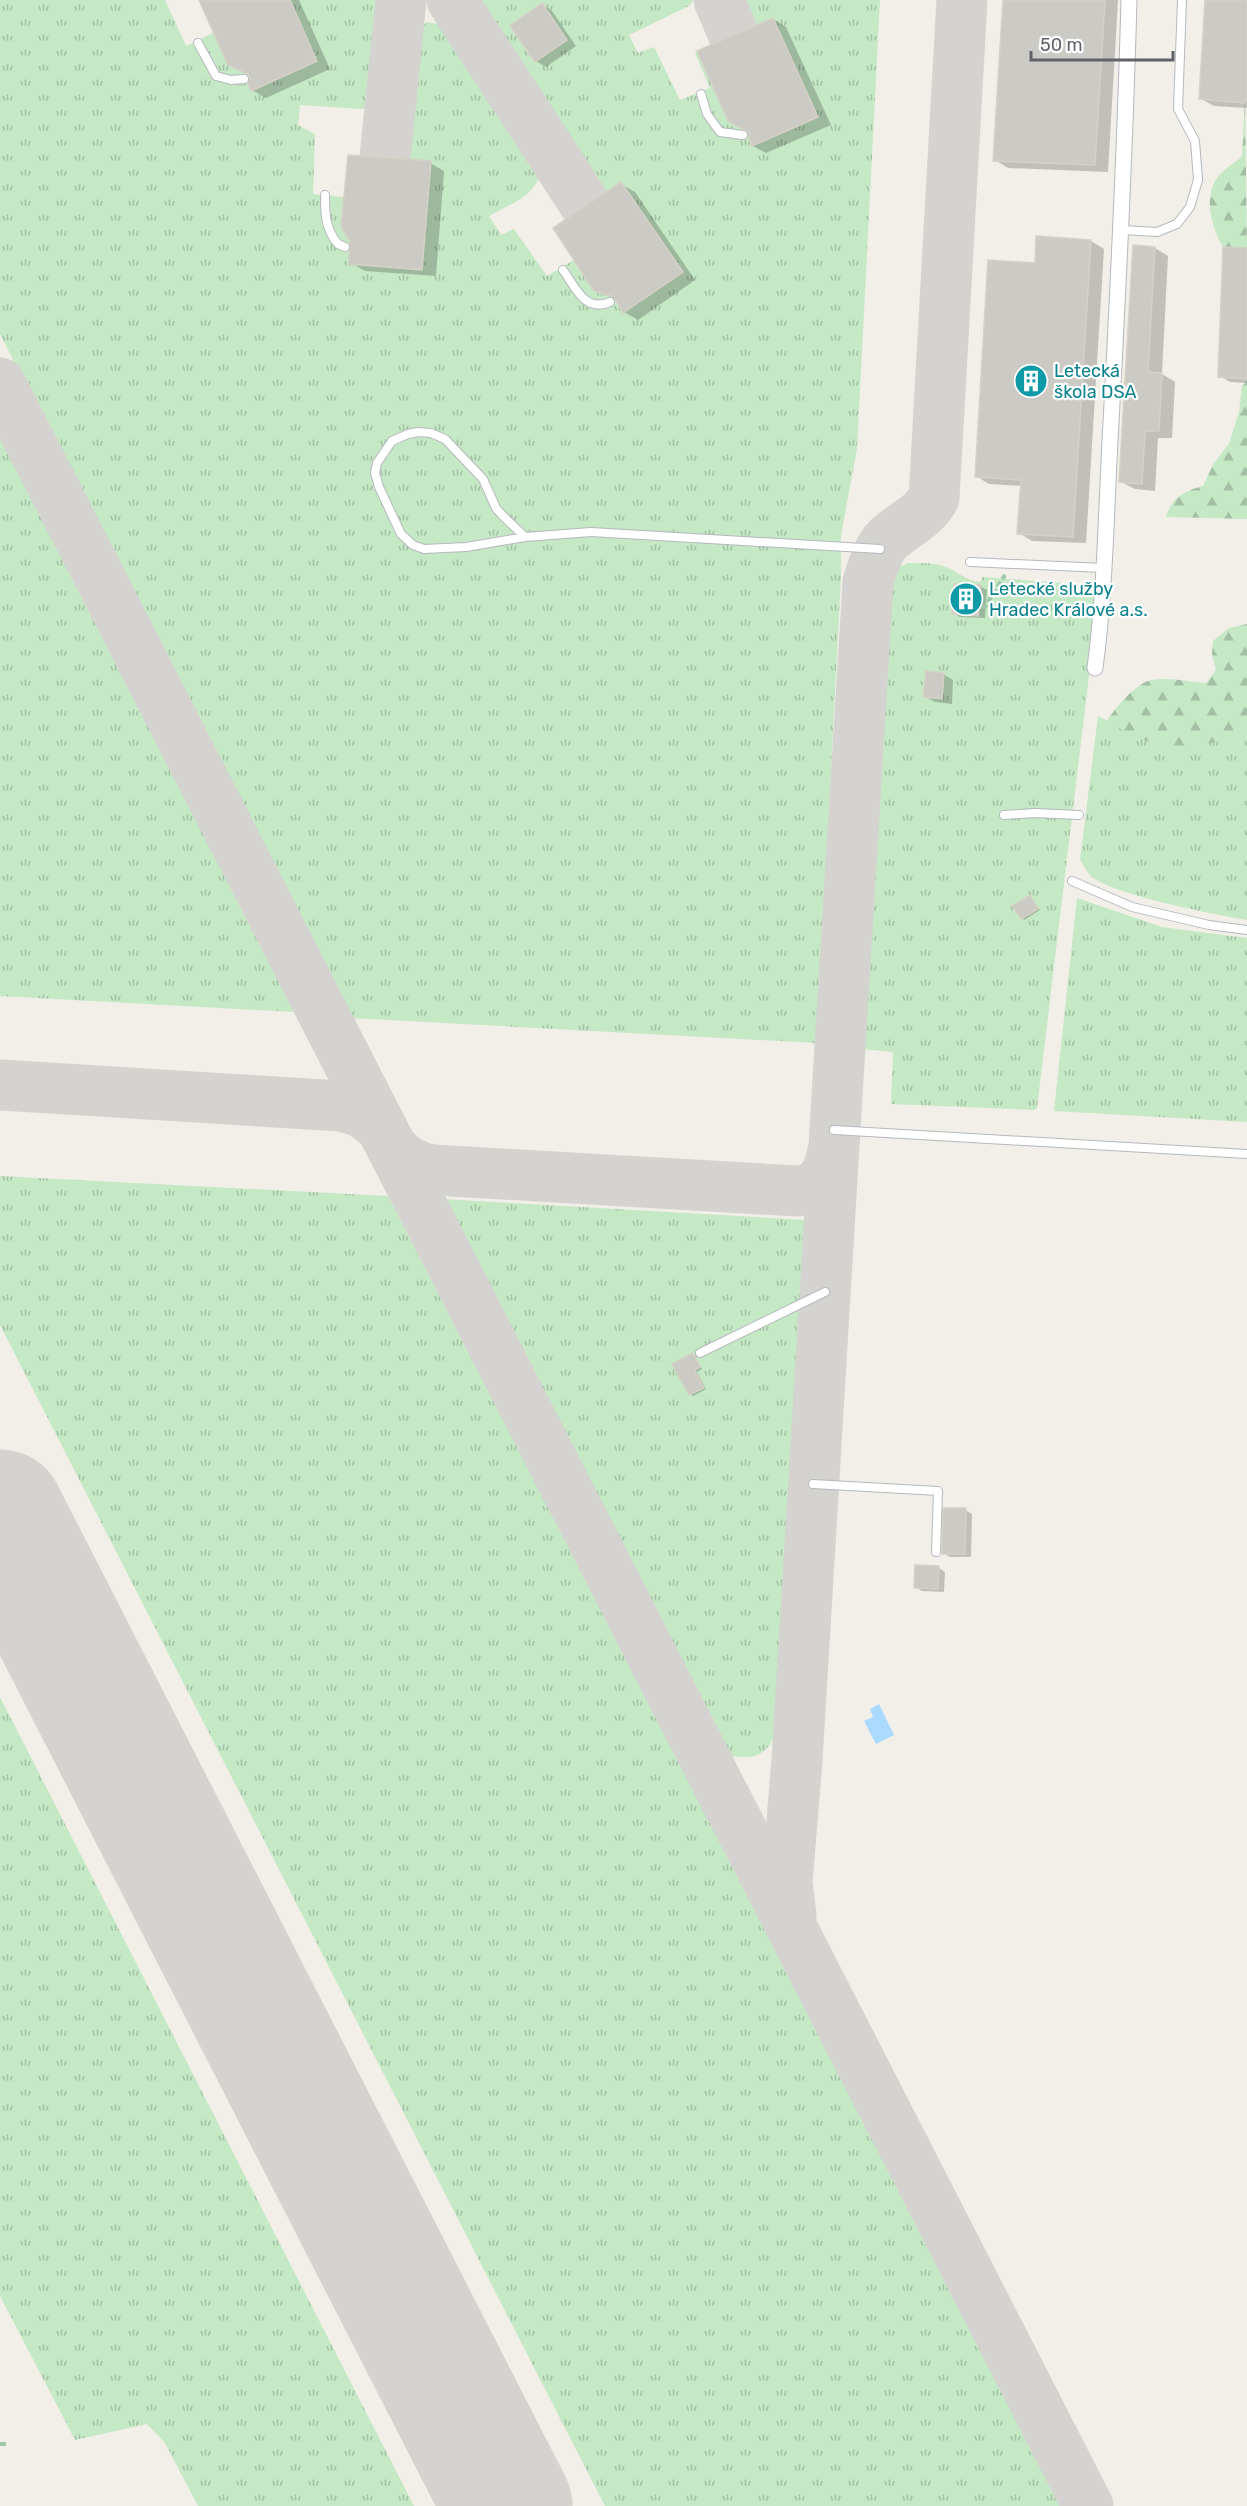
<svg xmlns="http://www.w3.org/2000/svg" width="1247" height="2506" font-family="Rubik,sans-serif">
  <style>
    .grass { fill: url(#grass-tufts) }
    .forest { fill: url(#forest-firs) }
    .water { fill: #aadaff }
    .shadow { fill: #0003 }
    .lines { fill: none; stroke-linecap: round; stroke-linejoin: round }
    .taxiway { stroke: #d4d3d0; stroke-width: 51 }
    .runway { stroke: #d4d3d0; stroke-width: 129 }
    .building { fill: #cccac5; stroke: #d6d1c6; stroke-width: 1.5 }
    .lane-casing { stroke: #b5b8bc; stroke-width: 10 }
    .street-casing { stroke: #b5b8bc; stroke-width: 17 }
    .path { stroke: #9cc7a9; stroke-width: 4; stroke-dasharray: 6 3; stroke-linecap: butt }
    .lane { stroke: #fff; stroke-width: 8 }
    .street { stroke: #fff; stroke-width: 15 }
    .labels { text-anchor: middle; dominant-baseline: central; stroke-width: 4.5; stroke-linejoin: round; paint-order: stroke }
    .culture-label { font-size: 18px; fill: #0d838f; stroke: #fff; text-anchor: start }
  </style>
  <defs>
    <pattern id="grass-tufts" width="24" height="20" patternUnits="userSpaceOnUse" patternTransform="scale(1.5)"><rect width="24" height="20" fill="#c5e8c5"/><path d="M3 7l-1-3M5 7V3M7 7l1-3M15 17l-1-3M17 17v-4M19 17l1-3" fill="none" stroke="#a3c0a4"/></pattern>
    <pattern id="forest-firs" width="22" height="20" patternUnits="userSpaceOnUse" patternTransform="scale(1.5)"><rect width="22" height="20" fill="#c5e8c5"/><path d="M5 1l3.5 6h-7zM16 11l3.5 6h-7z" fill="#a3c0a4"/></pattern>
  </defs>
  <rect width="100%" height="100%" fill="#f1efe8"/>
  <g class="grass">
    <path d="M0,0H165L186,46L213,33L199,0H384L373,106L361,109L300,105L298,125L315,134L313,194L344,197L348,155L399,159L411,37L427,22L438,24L454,34L542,168C535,198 513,202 489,216L501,235L514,229L547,276L574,260L553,228L598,197L466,0H694L689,6L629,35L638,53L654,47L680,100L710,88L695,53L747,26L734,0H880L857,449L841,535V576L817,1043L350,1018L0,334Z"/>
    <path d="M0,438L294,1012L0,996Z"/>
    <path d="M908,563C921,563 934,562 946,567C959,572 966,581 981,582L982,577L1090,585L1098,601L1037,1108L1034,1110L891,1104L893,1052L862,1049L887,587L893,570Z"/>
    <path d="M1098,716L1148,742L1247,736V920C1218,915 1107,894 1090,875C1086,871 1084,865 1080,860Z"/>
    <path d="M1077,898L1162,927L1247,938V1122L1054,1111Z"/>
    <path d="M0,1176L388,1196L1062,2506H605L0,1325Z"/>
    <path d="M442,1199L806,1220L775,1734C765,1758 753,1759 728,1756Z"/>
    <path d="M0,1697L414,2506H198L165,2443L147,2424L75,2440L0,2296Z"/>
  </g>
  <g class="forest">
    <path d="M1245,98L1247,248L1223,247C1212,228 1203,198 1217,178C1222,170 1235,163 1242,156Z"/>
    <path d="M1247,381V519L1166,517C1172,497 1184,491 1203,486L1214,463L1229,444L1239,412L1242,386Z"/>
    <path d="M1247,624V736C1213,742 1184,751 1149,742C1135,738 1120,728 1107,721C1114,709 1135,685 1148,681C1166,676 1188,682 1206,683L1216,670L1212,654L1213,641L1229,628Z"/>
  </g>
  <path class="water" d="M879,1704L894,1735L876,1744L864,1721L873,1717L870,1709Z"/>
  <g class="shadow">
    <path d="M201,0H299L330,69L266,98L252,90L251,76L229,64Z"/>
    <path d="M1004,0H1118L1108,172L1008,168L995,160Z"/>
    <path d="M1206,0H1247V108L1214,106L1201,99Z"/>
    <path d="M542,5L552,11L576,46L546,67L536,61Z"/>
    <path d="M773,19L786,27L831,125L766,153L753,146L749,131Z"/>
    <path d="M430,163L444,171L436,276L365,271L351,263L352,240Z"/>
    <path d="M621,184L635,192L695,280L638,320L624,312L618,301L595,289Z"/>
    <path d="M1038,238L1091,241L1104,249L1086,543L1032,541L1019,533L1023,486L989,484L976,476L1036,265Z"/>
    <path d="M1155,248L1168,256L1162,374L1175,382L1172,438H1158L1155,491L1135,489L1121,482Z"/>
    <path d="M1247,250V383L1230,382L1220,376Z"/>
    <path d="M980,586L987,590L985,618L960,617L953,613Z"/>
    <path d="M943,674L953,680L952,704L935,702L924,696Z"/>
    <path d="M1030,897L1040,910L1024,920L1022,918Z"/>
    <path d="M693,1355L702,1369L697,1372L706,1389L693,1396L690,1394Z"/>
    <path d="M965,1510L972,1514L971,1557H950L944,1553Z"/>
    <path d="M939,1568L945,1572L944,1592L922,1591L915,1587Z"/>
  </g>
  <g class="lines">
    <g class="taxiway">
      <path d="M452,0L586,206"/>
      <path d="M719,0L733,33"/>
      <path d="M385,158L401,0"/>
      <path d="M0,383L1088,2506"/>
      <path d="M0,1085L341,1106L362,1112L382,1128"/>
      <path d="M391,1146C403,1160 415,1167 433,1170L797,1191C819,1190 828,1175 832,1155"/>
      <path d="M791,1916L787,1882L797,1760L868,582C873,567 877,550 888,539C904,524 923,518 934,498L962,0"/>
    </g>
    <path class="runway" d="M0,1514L508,2506"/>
  </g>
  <g class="building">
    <path d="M199,0H290L317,61L251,91L248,84L250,79L249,75L228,65Z"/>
    <path d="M1003,0H1105L1095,165L993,161Z"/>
    <path d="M1205,0H1247V98L1245,103L1199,99Z"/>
    <path d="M542,3L567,40L535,62L510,26Z"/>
    <path d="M773,18L818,117L752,146L747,131L728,121L697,51Z"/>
    <path d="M348,155L431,161L422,270L349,264L350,241L341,227Z"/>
    <path d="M621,182L683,272L623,313L614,297L594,291L553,228Z"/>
    <path d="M1036,236L1091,240L1073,537L1017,534L1021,480L975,477L988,260L1035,263Z"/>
    <path d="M1133,245L1155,247L1148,372L1162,373L1159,431H1145L1142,484L1119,482Z"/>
    <path d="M1223,247L1247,248V379L1218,377Z"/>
    <path d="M954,584L981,585L978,616L952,614Z"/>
    <path d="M926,671L944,673L942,699L923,697Z"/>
    <path d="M1030,895L1038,909L1021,919L1012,906Z"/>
    <path d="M693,1353L700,1367L695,1370L704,1388L689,1395L672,1364Z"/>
    <path d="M943,1508H966L965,1554H942Z"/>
    <path d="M915,1565L939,1566L938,1589L914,1588Z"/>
  </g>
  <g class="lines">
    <g class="lane-casing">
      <g id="lane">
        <path d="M198,43L216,76L231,80L244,79"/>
        <path d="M701,94L707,114L720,132L743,135"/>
        <path d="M325,195C325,213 325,229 338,244L345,247"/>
        <path d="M1122,230L1157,232L1177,224L1190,207L1198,180L1195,141L1178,109L1182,0"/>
        <path d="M563,270C576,288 585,313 610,302"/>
        <path d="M525,537L503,516L496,508L483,479L445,439L431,433L418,432L408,434L392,441L377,463L375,473L379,487L401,534L413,545L424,549L466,547L525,537L591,532L880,549"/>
        <path d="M970,562L1103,568"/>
        <path d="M1004,815L1035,813L1079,815"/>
        <path d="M1072,881L1132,907L1209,925L1247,930"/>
        <path d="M834,1130L1247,1154"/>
        <path d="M700,1353L825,1292"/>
        <path d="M813,1484L938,1491L936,1552"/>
      </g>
    </g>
    <g class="street-casing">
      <path id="street" d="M1095,668C1105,593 1106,517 1110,441C1118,294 1125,147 1129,0"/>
    </g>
    <g class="path">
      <path d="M982,608L985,607L1005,575"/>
      <path d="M0,2444H7"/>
    </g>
    <use href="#lane" class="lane"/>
    <use href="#street" class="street"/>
  </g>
  <defs>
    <g id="building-disc" transform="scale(1.725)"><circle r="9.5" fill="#0f9aa8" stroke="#fff"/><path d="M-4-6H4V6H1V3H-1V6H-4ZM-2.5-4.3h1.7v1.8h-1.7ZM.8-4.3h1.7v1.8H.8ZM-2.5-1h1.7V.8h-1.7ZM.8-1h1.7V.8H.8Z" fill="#fff"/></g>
  </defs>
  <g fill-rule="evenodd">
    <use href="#building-disc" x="1031" y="381"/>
    <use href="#building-disc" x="966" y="599"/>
  </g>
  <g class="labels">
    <g class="culture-label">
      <text x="1054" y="371">Letecká<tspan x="1054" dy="21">škola DSA</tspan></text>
      <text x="989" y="589">Letecké služby<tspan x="989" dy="21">Hradec Králové a.s.</tspan></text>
    </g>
  </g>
  <path d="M1031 51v9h142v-9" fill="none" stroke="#5f6368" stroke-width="3"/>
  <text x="1040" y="51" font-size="18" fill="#5f6368" stroke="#ffffff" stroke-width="4.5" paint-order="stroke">50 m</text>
</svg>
